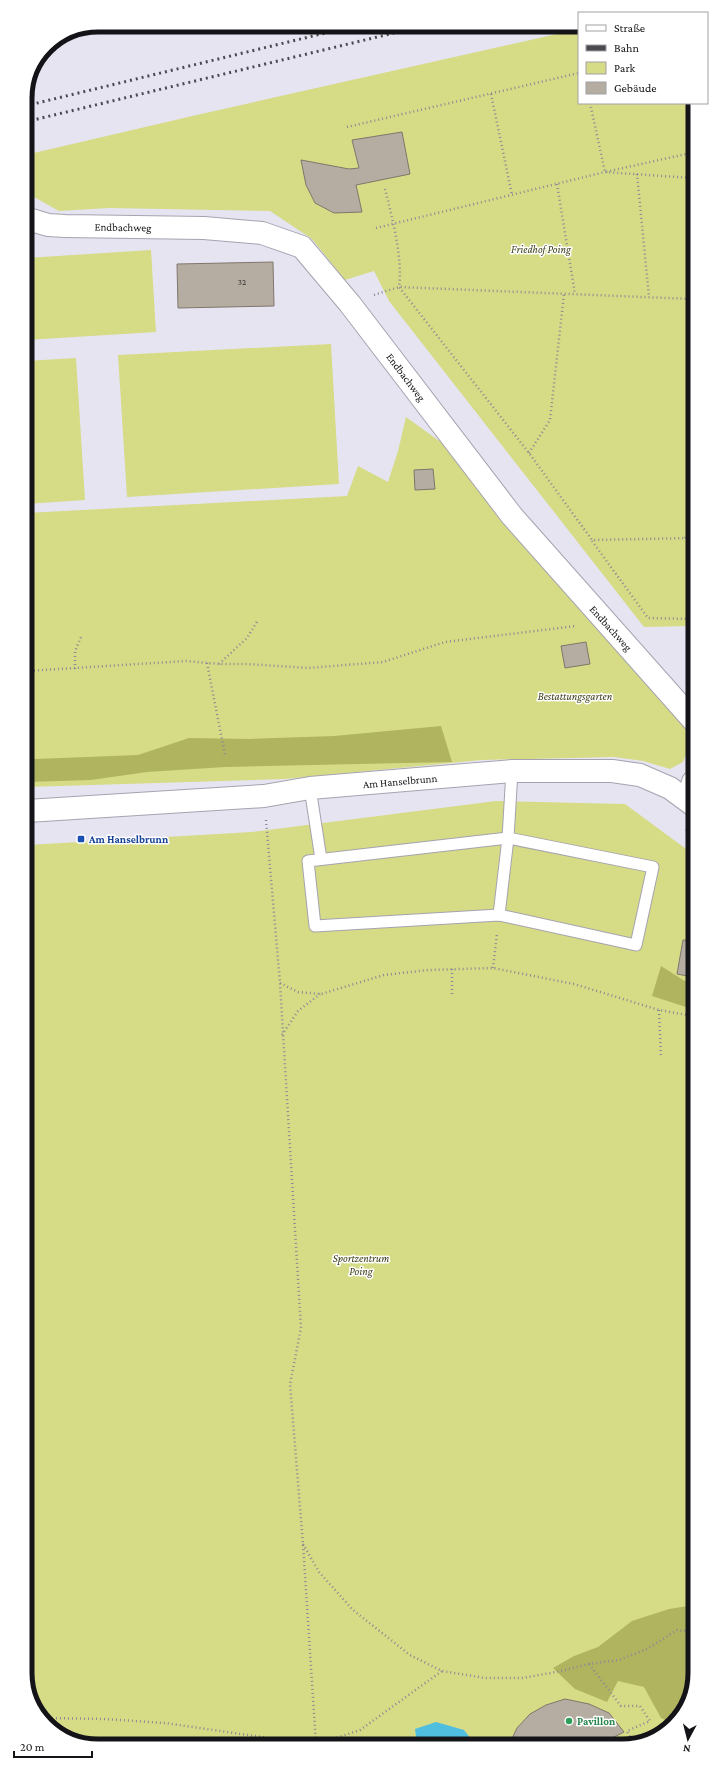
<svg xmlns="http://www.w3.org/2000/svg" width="720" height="1771" font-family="'Crimson Pro',serif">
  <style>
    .green { fill: #d6db86 }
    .forest { fill: #b0b45f }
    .water { fill: #50bede }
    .building { fill: #b6ada2; stroke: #7f766c }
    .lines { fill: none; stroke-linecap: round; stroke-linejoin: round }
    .lane-casing { stroke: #a6a3b0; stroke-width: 13 }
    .street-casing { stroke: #a6a3b0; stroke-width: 24 }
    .secondary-casing { stroke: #a6a3b0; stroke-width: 24 }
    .path { stroke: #8b8a93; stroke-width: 2.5; stroke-dasharray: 1 3; stroke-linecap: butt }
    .lane { stroke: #fff; stroke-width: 11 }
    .street { stroke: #fff; stroke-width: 22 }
    .secondary { stroke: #fff; stroke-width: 22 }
    .rail { stroke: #4a4a50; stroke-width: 3; stroke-dasharray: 2 4; stroke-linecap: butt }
    .transit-dot { fill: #1a4fb4; stroke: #fff; stroke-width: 1.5 }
    .leisure-dot { fill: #2e9e5b; stroke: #fff; stroke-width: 1.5 }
    .labels { text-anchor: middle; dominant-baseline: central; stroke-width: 3; stroke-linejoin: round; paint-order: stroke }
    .number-label { font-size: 9px; fill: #3c3a3a }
    .street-label { font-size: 11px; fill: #141418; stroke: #fff }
    .park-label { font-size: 11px; font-style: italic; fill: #3a3c17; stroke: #fff }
    .transit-label { font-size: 11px; font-weight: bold; fill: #164399; stroke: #fff; text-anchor: start }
    .leisure-label { font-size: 11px; font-weight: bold; fill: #27864d; stroke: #fff; text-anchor: start }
    .rim { fill: none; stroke: #141418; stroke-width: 5 }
  </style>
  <rect width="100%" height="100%" fill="#e7e4f2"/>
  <g class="green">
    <path d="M579,29V103H691L693,626L644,627L389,301L374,271L345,280L312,239L270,211L109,208L59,211L25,192V155L201,114Z"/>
    <path d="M151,250L156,332L26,340V258Z"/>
    <path d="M331,344L339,484L127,497L118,355Z"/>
    <path d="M76,358L85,500L26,504V361Z"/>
    <path d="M406,417L442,443L683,721L691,742L683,762L670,769L643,761L614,757L482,760L285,779L27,787L26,513L347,496L358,466L388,482L398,451Z"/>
    <path d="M496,801L625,804L693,854L695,1674L680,1717L646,1742L93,1746L53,1731L29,1697L27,845L252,832Z"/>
  </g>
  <g class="forest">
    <path d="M441,726L452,762L225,767L147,772L91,780L27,782V753L35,759L138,755L189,738L250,739L334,736Z"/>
    <path d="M661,966L683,980L693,984V1020L692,1009L652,996Z"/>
    <path d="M695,1605V1674L680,1717L672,1723L661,1718L644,1687L618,1681L607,1702L575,1689L553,1668L574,1656L598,1647L632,1621L669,1609Z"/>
  </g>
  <path class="water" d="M436,1722L464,1730L474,1743L417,1744L415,1729Z"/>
  <g class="building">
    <path d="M402,132L410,174L356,185L362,212L334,213L315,203L306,185L301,160L349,169L359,168L352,140Z"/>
    <path d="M273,262L274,306L178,308L177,264Z"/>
    <path d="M433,469L435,489L415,490L414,470Z"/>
    <path d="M586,642L590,664L565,668L561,646Z"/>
    <path d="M683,940L693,941V977L677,974Z"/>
    <path d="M565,1699L589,1704L609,1713L624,1732L604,1742L510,1743L517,1728L530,1714L546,1705Z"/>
  </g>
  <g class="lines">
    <g class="lane-casing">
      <g id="lane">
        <path d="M310,788L321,859"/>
        <path d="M508,838L653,867L636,945L499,915L315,926L308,861Z"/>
        <path d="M499,915L508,838L512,771"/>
      </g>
    </g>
    <g class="street-casing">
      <g id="street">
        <path d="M25,218L48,225L65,226L204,228L262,233L302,247L350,304L512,516L693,720"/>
        <path d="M688,800L693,782"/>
      </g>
    </g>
    <g class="secondary-casing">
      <path id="secondary" d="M27,811L264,796L310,788L512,771H612L640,775L670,788L693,805"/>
    </g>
    <g class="path">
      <path d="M491,94L512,195"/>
      <path d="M590,103L605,172L691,153"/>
      <path d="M347,127L579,73"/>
      <path d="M637,174L649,297"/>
      <path d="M557,184L575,294"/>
      <path d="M385,189C392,217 403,258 399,287L529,453L592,540L692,538"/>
      <path d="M376,228L605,172L691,178"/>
      <path d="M374,295L399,287L692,299"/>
      <path d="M529,453L550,420L564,294"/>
      <path d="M685,538L692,526"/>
      <path d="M592,541L648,618L693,619"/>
      <path d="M207,663L225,755"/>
      <path d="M219,664L247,638L258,620"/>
      <path d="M75,669V651L82,635"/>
      <path d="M26,671L186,661L219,664H247L308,668L383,662L445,642L576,626"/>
      <path d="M266,820L280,983L301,1328L290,1384L303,1544L316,1744"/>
      <path d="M686,829L693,836"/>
      <path d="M493,968L497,934"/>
      <path d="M452,969V995"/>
      <path d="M280,983L298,992L321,994L384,975L428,970L493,968L574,984L659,1010L693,1016"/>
      <path d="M659,1010L661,1058"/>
      <path d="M282,1035L298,1011L320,994"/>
      <path d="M303,1544L319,1572L353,1610L410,1655L442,1671L485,1678H523L561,1671L589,1664L619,1660L647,1649L677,1630L695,1632"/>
      <path d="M589,1664L621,1706H640L650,1721L627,1731L632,1742"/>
      <path d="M44,1718L105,1719L165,1723L310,1744"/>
      <path d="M633,1742L672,1723"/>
      <path d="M318,1744L360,1730L442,1671"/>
    </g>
    <use href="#lane" class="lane"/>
    <use href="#street" class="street"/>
    <use href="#secondary" class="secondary"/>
    <g class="rail">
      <path d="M25,106L358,25"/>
      <path d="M25,122L427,25"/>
    </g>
  </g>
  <rect class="transit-dot" x="77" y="835" width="8" height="8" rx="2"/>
  <circle class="leisure-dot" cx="569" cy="1721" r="4"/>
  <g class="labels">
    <g class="number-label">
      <text x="242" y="282">32</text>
    </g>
    <g class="street-label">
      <text transform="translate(123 227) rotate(1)">Endbachweg</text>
      <text transform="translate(406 377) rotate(53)">Endbachweg</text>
      <text transform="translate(611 628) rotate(48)">Endbachweg</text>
      <text transform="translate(400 781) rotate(-5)">Am Hanselbrunn</text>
    </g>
    <g class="park-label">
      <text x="541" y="249">Friedhof Poing</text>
      <text x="575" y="696">Bestattungsgarten</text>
      <text x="361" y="1258">Sportzentrum<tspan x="361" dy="13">Poing</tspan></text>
    </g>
    <g class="transit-label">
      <text x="89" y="839">Am Hanselbrunn</text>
    </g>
    <g class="leisure-label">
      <text x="577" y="1721">Pavillon</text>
    </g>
  </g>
  <path d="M0 0H720V1771H0ZM98 32H622A66 66 0 0 1 688 98V1673A66 66 0 0 1 622 1739H98A66 66 0 0 1 32 1673V98A66 66 0 0 1 98 32Z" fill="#fff" fill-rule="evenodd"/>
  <path class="rim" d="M98 32H622A66 66 0 0 1 688 98V1673A66 66 0 0 1 622 1739H98A66 66 0 0 1 32 1673V98A66 66 0 0 1 98 32Z"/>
  <rect x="578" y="12" width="130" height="92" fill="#ffffff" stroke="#a1a1a3"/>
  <rect x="586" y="25" width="20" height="6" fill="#ffffff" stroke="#a1a1a3"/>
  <text x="614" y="32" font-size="12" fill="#141418">Straße</text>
  <rect x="586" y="45" width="20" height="6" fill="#4a4a50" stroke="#a1a1a3"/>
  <text x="614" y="52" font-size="12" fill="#141418">Bahn</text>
  <rect x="586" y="62" width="20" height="12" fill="#d6db86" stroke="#a1a1a3"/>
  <text x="614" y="72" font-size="12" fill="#141418">Park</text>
  <rect x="586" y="82" width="20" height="12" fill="#b6ada2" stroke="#a1a1a3"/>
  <text x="614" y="92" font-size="12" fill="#141418">Gebäude</text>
  <g transform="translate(688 1739) rotate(187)" stroke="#ffffff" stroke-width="3" paint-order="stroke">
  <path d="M0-3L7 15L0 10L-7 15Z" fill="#141418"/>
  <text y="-6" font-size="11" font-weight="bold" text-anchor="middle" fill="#141418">N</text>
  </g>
  <path d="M14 1751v6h78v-6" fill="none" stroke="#141418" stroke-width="2"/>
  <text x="20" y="1751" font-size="12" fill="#141418" stroke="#ffffff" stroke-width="3" paint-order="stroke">20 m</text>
</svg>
